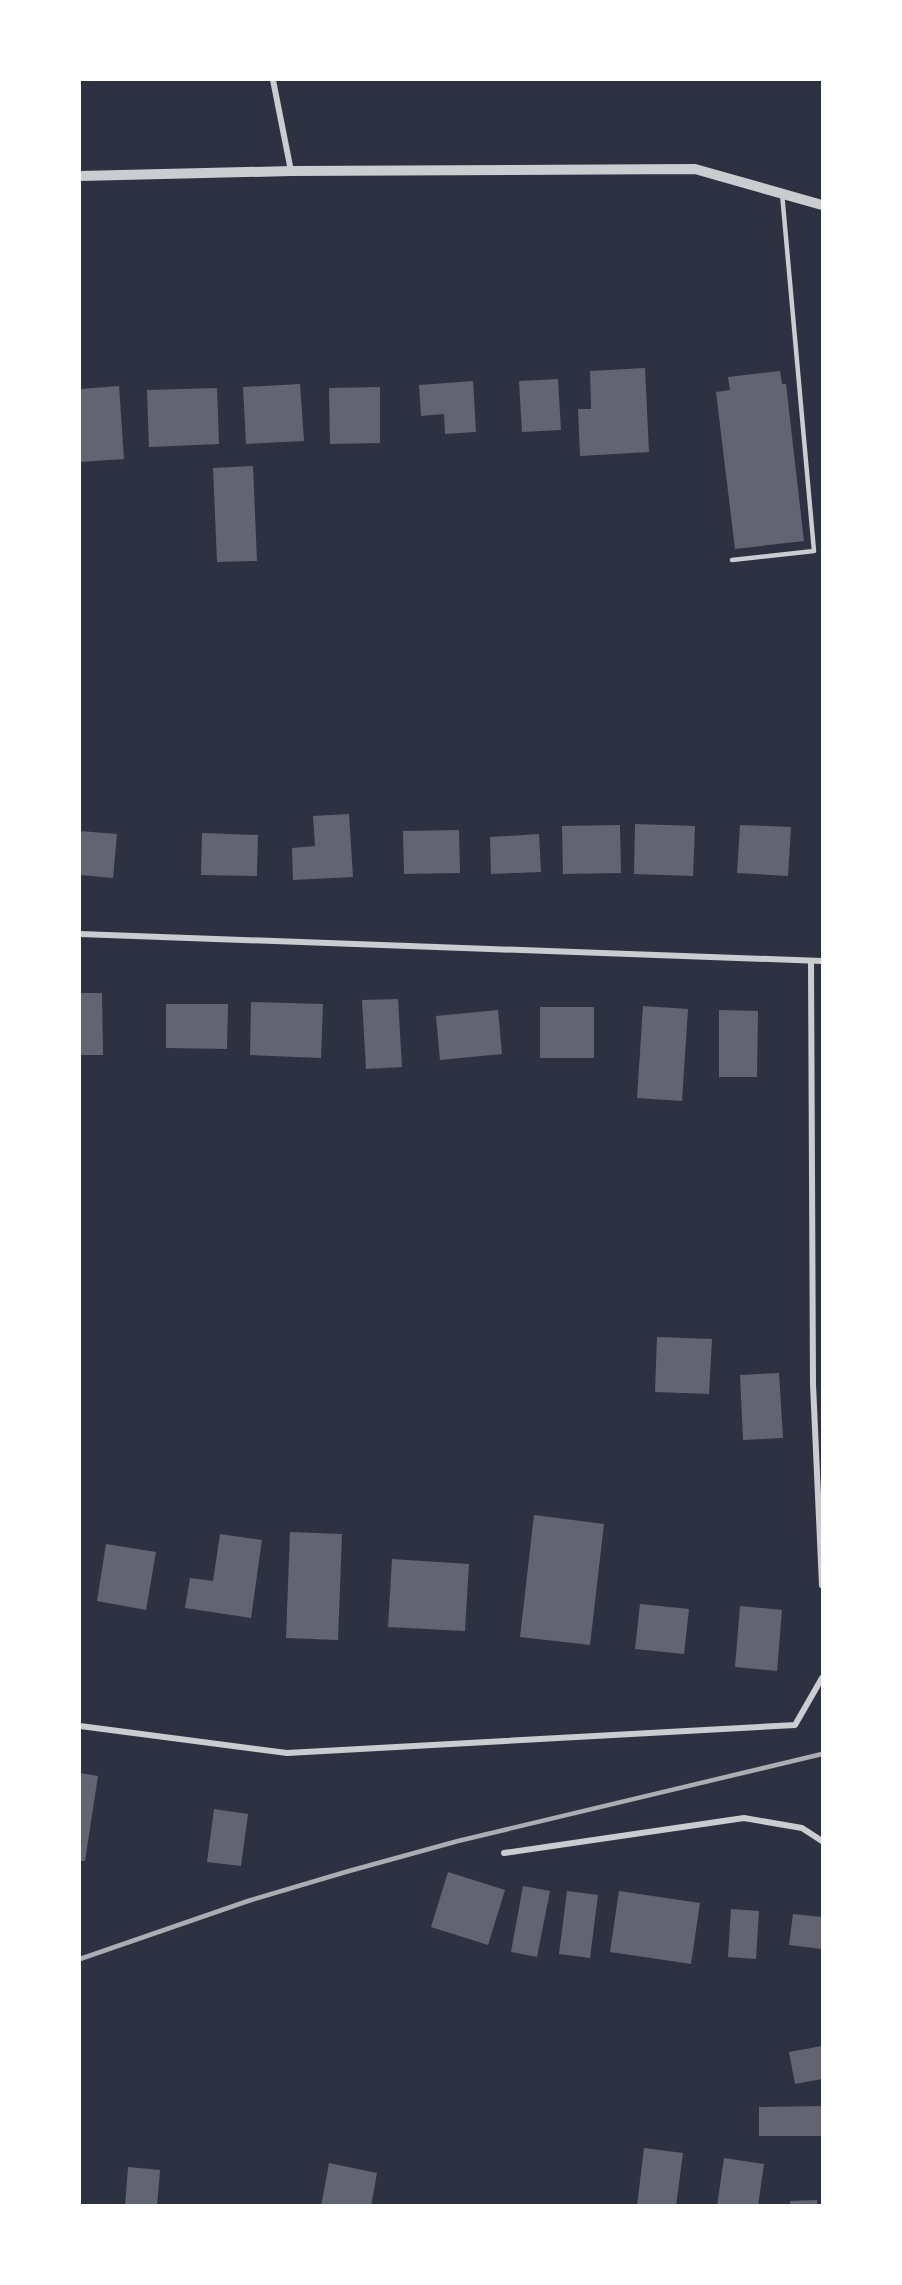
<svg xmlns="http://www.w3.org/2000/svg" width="902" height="2285" font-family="'Open Sans',sans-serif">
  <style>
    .building { fill: #626471 }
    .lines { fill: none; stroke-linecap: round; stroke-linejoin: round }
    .service { stroke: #caccd0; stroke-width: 4.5 }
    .minor { stroke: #caccd0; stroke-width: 6 }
    .tertiary { stroke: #caccd0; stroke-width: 10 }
    .rail { stroke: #abadb3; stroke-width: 4.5 }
  </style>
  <rect width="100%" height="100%" fill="#2d3142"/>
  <g class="building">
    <path d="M645,368L649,452L580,456L578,409H591L590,371Z"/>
    <path d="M780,371L782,384H786L804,541L735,549L716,392L730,390L728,377Z"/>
    <path d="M558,379L561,430L522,432L519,381Z"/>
    <path d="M473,381L476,432L445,434L444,414L421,416L419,385Z"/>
    <path d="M300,384L304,441L246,444L243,387Z"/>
    <path d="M119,386L124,459L80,462V389Z"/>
    <path d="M380,387V443L330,444L329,388Z"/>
    <path d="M217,388L219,444L149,447L147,390Z"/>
    <path d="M253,466L257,561L217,562L213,468Z"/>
    <path d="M349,814L353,877L293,880L292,848L315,846L313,816Z"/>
    <path d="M635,824L695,826L693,876L634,874Z"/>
    <path d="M620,825L621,873L563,874L562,826Z"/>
    <path d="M740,825L791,827L788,876L737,873Z"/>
    <path d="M459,830L460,873L404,874L403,831Z"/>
    <path d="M80,831L117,834L113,878L80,875Z"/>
    <path d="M202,833L258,835L257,876L201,875Z"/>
    <path d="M539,834L541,872L491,874L490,837Z"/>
    <path d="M80,993H102L103,1055H80Z"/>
    <path d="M398,999L402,1067L366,1069L362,1000Z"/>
    <path d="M251,1002L323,1004L321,1058L250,1055Z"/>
    <path d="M166,1004H228L227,1049L166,1048Z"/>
    <path d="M643,1006L688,1009L682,1101L637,1098Z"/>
    <rect x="540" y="1007" width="54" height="51"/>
    <path d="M498,1010L502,1054L440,1060L436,1016Z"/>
    <path d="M719,1010L758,1011L757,1077H719Z"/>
    <path d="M657,1337L712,1339L709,1394L655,1392Z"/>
    <path d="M779,1373L783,1438L743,1440L740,1375Z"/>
    <path d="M534,1515L604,1524L590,1645L520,1637Z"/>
    <path d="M290,1532L342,1534L338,1640L286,1638Z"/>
    <path d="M220,1534L262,1540L251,1618L185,1608L190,1578L213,1581Z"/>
    <path d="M106,1544L156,1552L146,1610L97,1601Z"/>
    <path d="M392,1559L469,1564L465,1631L388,1627Z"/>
    <path d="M640,1604L689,1609L684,1654L635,1649Z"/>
    <path d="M740,1606L782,1610L777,1671L735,1667Z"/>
    <path d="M80,1773L98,1776L85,1861H80Z"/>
    <path d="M214,1809L248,1814L241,1866L207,1862Z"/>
    <path d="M448,1872L505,1890L488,1945L431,1927Z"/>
    <path d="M523,1886L550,1891L537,1957L511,1952Z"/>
    <path d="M567,1891L598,1895L590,1958L559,1954Z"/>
    <path d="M619,1891L700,1903L691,1964L610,1952Z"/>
    <path d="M731,1909L759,1911L756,1959L728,1957Z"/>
    <path d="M793,1914L822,1917V1949L789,1945Z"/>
    <path d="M822,2046V2079L795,2084L789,2052Z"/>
    <path d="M822,2106V2136H759V2107Z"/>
    <path d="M644,2148L683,2153L676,2206H637Z"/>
    <path d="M724,2158L764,2164L758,2206H717Z"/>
    <path d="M329,2163L377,2173L371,2206H321Z"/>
    <path d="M128,2167L160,2170L157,2206H125Z"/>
    <path d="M817,2200V2206H790V2201Z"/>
  </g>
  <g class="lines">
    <path class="service" d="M732,560L814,551L782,193"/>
    <g class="minor">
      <path d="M273,80L291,171"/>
      <path d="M80,934L822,961"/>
      <path d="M811,962L813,1384L822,1585"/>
      <path d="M80,1726L287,1753L795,1725L822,1678"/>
      <path d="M504,1853L744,1818L802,1828L822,1841"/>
    </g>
    <path class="tertiary" d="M80,176L291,171L695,169L822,205"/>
    <path class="rail" d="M80,1959L248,1901L349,1871L458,1841L822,1754"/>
  </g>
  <rect width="902" height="2285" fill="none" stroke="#ffffff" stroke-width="162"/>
</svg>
